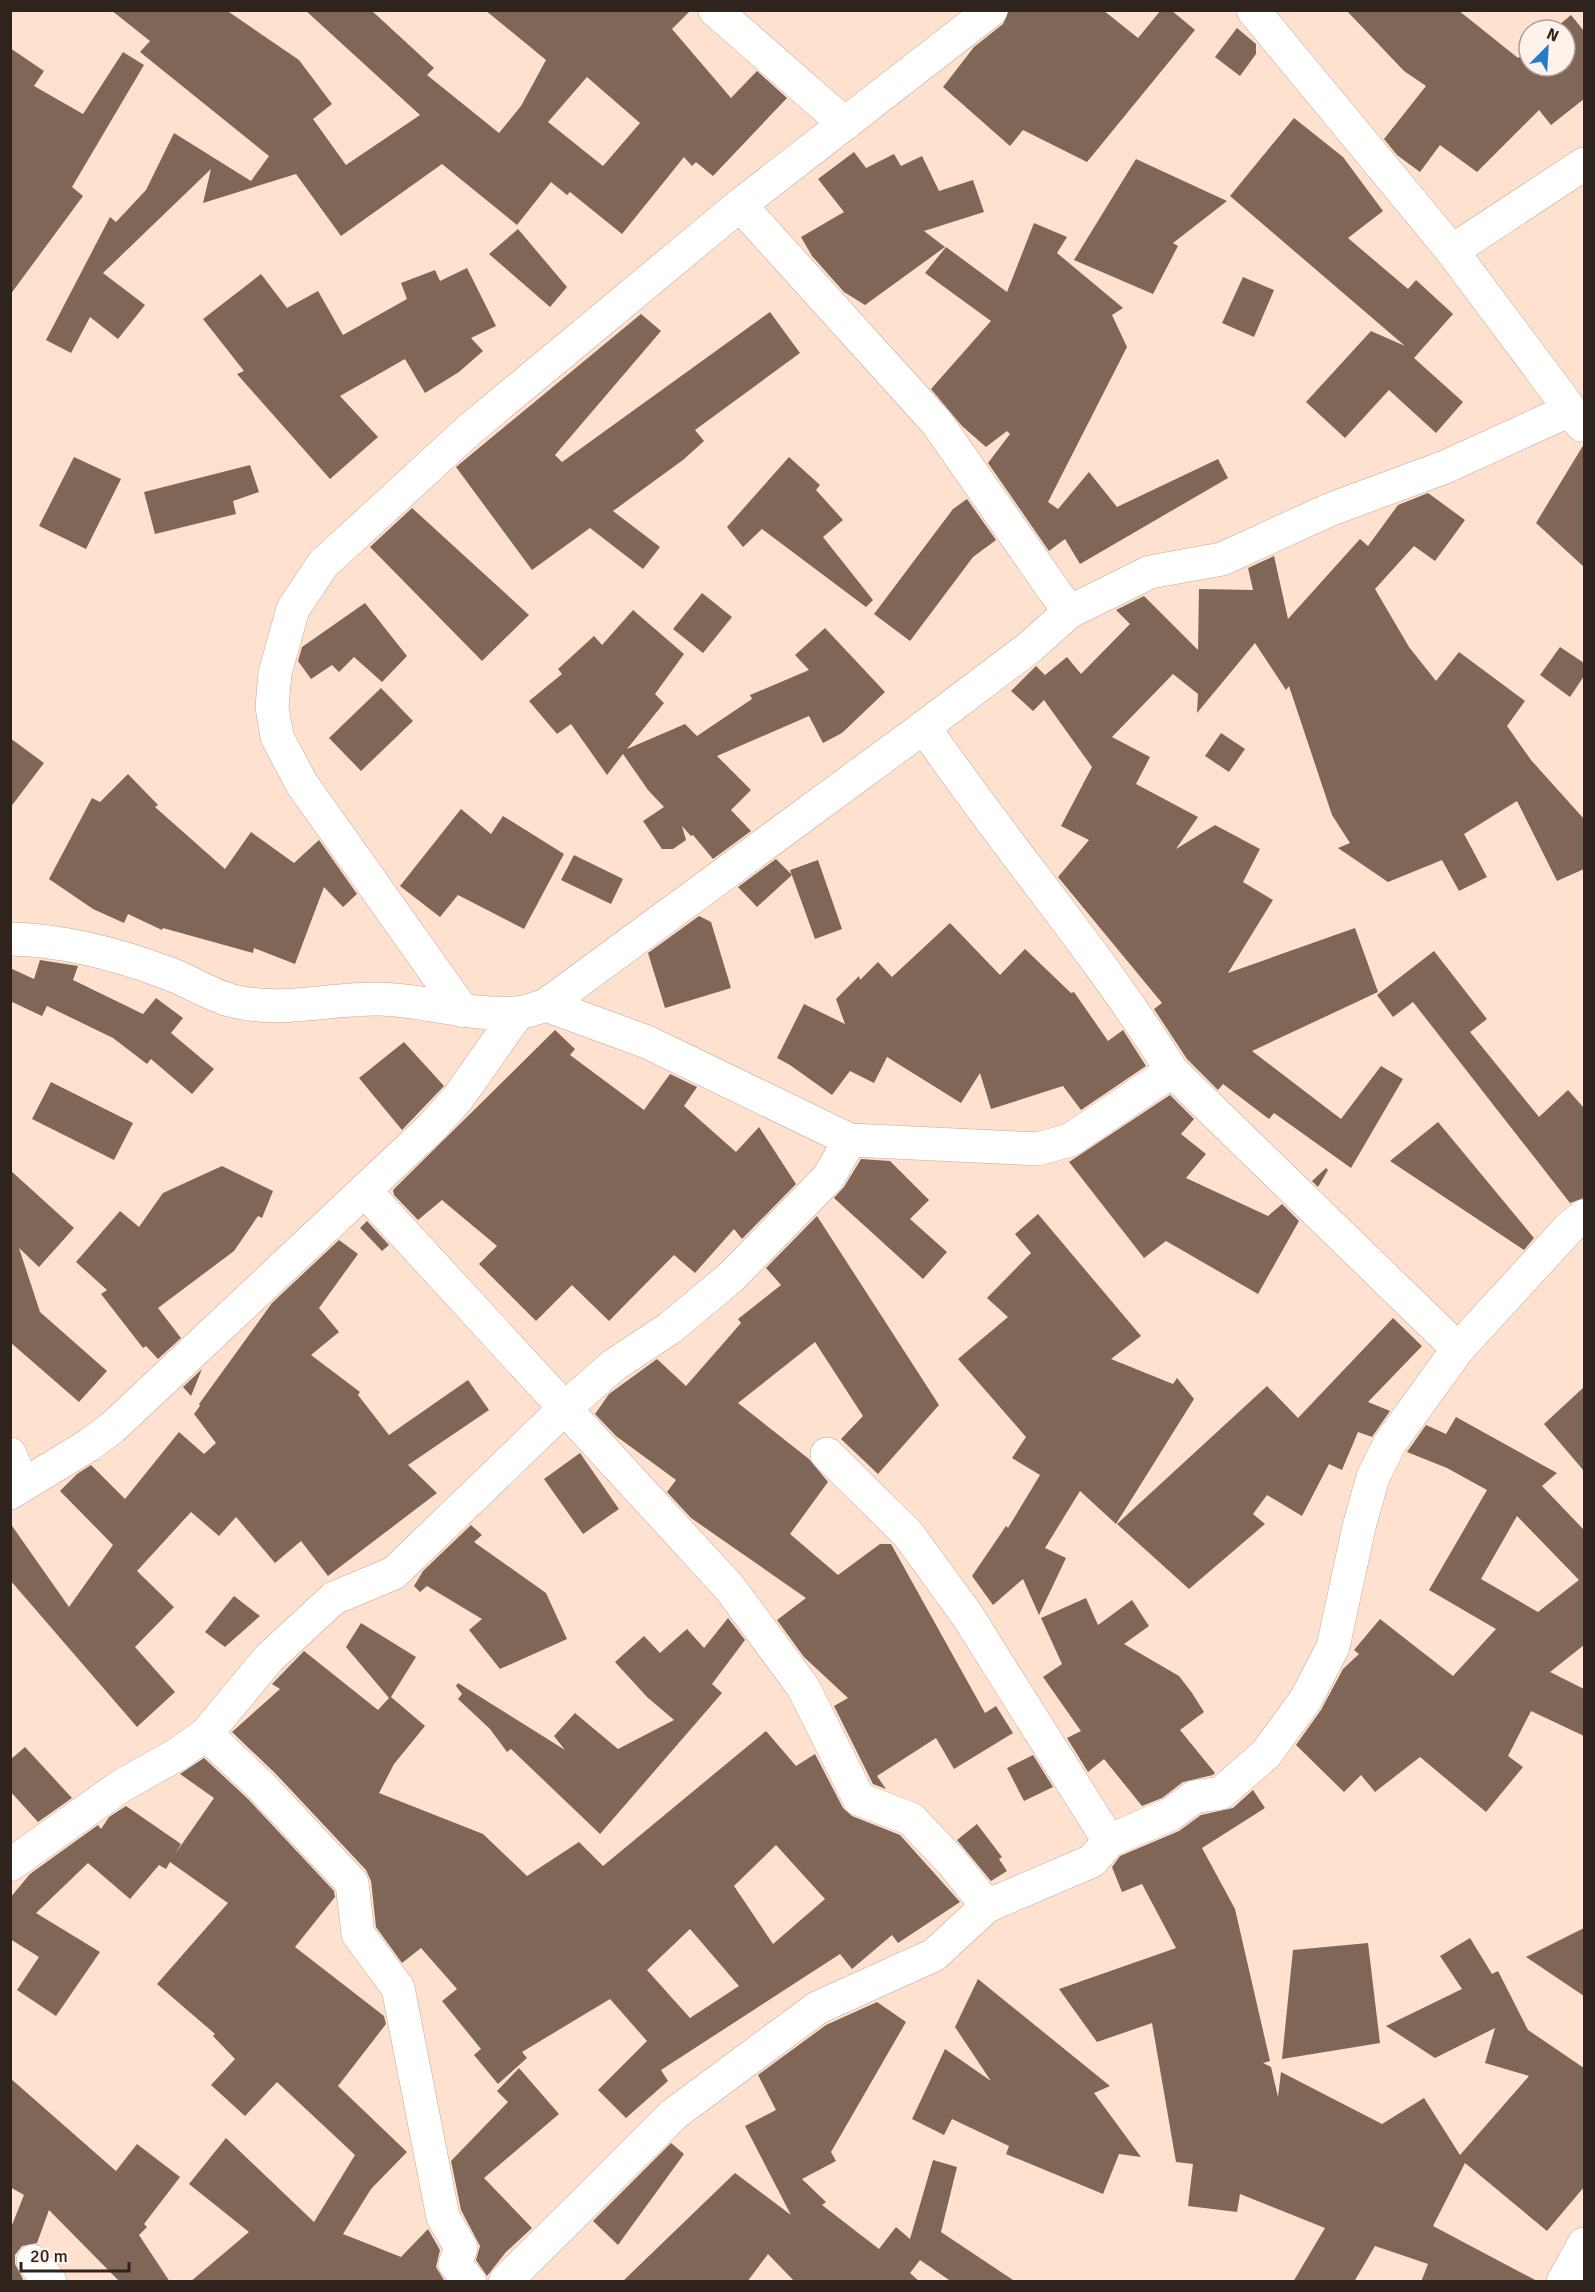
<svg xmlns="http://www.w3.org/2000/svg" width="1595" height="2292" font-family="Signika,sans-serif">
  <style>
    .building { fill: #806656; fill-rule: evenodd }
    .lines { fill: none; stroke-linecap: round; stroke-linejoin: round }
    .street-casing { stroke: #c4a897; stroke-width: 34 }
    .street { stroke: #fff; stroke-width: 33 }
  </style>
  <rect width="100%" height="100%" fill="#ffe1cf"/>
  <g class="building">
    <path d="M111,10H226L299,60L332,104L313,119L346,165L420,115L305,10H371L434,68L427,75L499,133L521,106L546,60L485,10H691L672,29L731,98L757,71L787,98L713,176L696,162L692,166L684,157L622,234L570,192L567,195L551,182L517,225L442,164L341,236L296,174L203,203L211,169L103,273L145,305L118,339L90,317L71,353L46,340L110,217L116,222L146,190L174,133L251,181L269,156L140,52L150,41ZM587,77L640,123L603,166L548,122Z"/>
    <path d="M1009,10H1103L1138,38L1161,10H1171L1195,30L1087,162L1023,130L1010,146L943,87L974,47L1003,24Z"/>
    <path d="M1346,10H1458L1518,58L1529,49V66H1565V30H1553L1571,15L1584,31V99L1551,125L1539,110L1477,172L1440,145L1420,172L1397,155L1384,139L1426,86L1404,71Z"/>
    <path d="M1237,28L1256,44V54L1240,76L1215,57Z"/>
    <path d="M10,48L44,71L34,86L83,114L123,52L144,65L72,187L83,196L10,295Z"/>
    <path d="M1294,118L1343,157L1383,211L1348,238L1408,289L1416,280L1453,314L1414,358L1463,402L1436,433L1389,390L1345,438L1306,402L1371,331L1405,346L1230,196Z"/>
    <path d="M854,152L866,168L894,154L901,166L922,156L939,191L973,180L984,212L924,231L945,247L865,305L844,292L812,256L801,237L844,212L818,179Z"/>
    <path d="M1136,159L1227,201L1173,243L1178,246L1153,294L1074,260Z"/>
    <path d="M1034,223L1067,237L1057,253L1123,308L1112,315L1127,347L1048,502L1058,509L1089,472L1117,507L1218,459L1228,478L1080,564L1065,539L1049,551L988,463L1010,434L1007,431L986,447L962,426L931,389L991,321L925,273L946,247L1007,292Z"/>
    <path d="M518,229L567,287L550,307L489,254Z"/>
    <path d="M467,268L496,326L471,338L483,351L459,372L425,393L405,359L340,396L378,437L330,479L237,374L244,371L203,319L261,274L287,308L318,291L343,335L407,299L401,283L435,270L440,281Z"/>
    <path d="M1243,277L1274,290L1254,337L1222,323Z"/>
    <path d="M770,312L800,353L695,430L704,441L683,460L613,511L660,547L643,569L590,528L532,570L456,467L641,314L661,331L555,455L562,462Z"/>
    <path d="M1584,444V567L1536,523Z"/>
    <path d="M74,457L121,479L86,549L39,526Z"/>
    <path d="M789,457L820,485L816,490L843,520L823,537L873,600L866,607L762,529L743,547L727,527Z"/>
    <path d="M250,465L259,492L233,501L236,514L155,534L144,492Z"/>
    <path d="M1428,493L1465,520L1435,561L1414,546L1375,589L1409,647L1436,681L1459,652L1525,701L1507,726L1531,760L1584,819V869L1557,881L1517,801L1464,834L1487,877L1459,891L1442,860L1388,882L1338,848L1350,843L1332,815L1289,686L1286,690L1255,643L1197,713L1198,694L1173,674L1112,737L1150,757L1136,784L1198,817L1176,849L1215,825L1260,849L1243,882L1273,900L1228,973L1355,928L1378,992L1252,1051L1341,1119L1381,1066L1403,1079L1351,1168L1274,1113L1269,1119L1223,1084L1218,1090L1187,1059L1154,1009L1162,1003L1058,877L1089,840L1061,826L1092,767L1044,700L1033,711L1011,691L1036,666L1045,675L1067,657L1081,674L1130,624L1116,610L1144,596L1198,650L1199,589L1253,590L1248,568L1274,556L1288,619L1360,539L1368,546L1398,505Z"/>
    <path d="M967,499L996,540L973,557L910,641L874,614L953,509Z"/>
    <path d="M412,508L529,615L482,661L370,547Z"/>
    <path d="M702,593L732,617L703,653L673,629Z"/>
    <path d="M365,603L407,656L382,682L354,657L339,672L332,665L311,679L298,661L302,647Z"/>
    <path d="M633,610L684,654L655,694L664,703L627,749L685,724L697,736L752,699L750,695L809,670L795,655L825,628L885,692L842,733L823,743L809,716L717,756L751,790L731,810L751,831L713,859L693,835L691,836L682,826L686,840L673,849H662L643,821L664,807L648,790L623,754L607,775L571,724L557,734L529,701L562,674L558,669L594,636L602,645Z"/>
    <path d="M1560,647L1584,663V676L1570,697L1540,675Z"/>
    <path d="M381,688L413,721L361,771L329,738Z"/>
    <path d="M1221,733L1245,749L1229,772L1205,756Z"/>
    <path d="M10,738L44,763L10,808Z"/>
    <path d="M128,774L158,805L155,807L225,869L251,832L294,863L319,840L357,894L343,907L324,887L295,964L254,948L253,953L163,928L162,930L128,914L124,923L93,909L49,879L92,798L100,802Z"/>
    <path d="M461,809L491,834L503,816L564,854L524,929L458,895L440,917L400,886Z"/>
    <path d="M574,855L623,879L611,904L561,880Z"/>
    <path d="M776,859L792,875L757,907L738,887Z"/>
    <path d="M818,860L842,929L815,939L790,870Z"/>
    <path d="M699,916L711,922L731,988L665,1008L648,953Z"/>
    <path d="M950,923L1000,975L1025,949L1071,993L1074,992L1108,1041L1123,1030L1146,1066L1081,1110L1063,1086L991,1109L980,1073L961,1103L887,1057L874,1083L850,1071L832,1095L790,1065L777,1058L804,1004L845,1024L836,999L859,976L860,980L878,962L892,977Z"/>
    <path d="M1434,951L1487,1019L1470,1032L1539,1117L1568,1090L1584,1108V1198L1570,1203L1413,1002L1393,1017L1377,995Z"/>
    <path d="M40,960L78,966L73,980L143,1014L156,998L183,1018L171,1033L214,1069L192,1094L151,1059L147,1064L113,1038L47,1006L42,1016L10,1001V968L34,979Z"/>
    <path d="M555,1030L575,1049L570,1055L644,1110L670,1074L697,1087L684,1106L736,1152L759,1127L796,1184L742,1239L734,1229L695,1273L674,1255L609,1321L572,1285L536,1321L479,1264L497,1246L442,1200L418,1220L394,1195L393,1190Z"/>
    <path d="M404,1042L444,1086L402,1130L359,1078Z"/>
    <path d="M51,1082L133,1123L114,1160L32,1119Z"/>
    <path d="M1170,1095L1194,1119L1181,1134L1206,1154L1186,1178L1268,1216L1282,1204L1299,1221L1258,1294L1166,1241L1144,1258L1069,1162Z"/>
    <path d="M1438,1122L1534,1238L1524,1250L1390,1161Z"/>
    <path d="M861,1159L890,1161L929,1200L910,1219L947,1252L923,1279L834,1198L844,1187Z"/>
    <path d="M222,1166L273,1191L262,1218L258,1216L234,1251L158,1308L181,1338L158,1359L146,1346L143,1348L101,1294L107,1290L76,1262L120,1211L139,1227L163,1193Z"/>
    <path d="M1326,1168L1328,1170L1318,1187L1312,1181Z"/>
    <path d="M10,1170L74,1228L39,1267L19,1248L40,1312L107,1371L79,1402L10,1342Z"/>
    <path d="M1038,1214L1141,1336L1111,1359L1173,1384L1177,1378L1194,1399L1116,1524L1080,1491L1045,1548L1066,1558L1039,1615L1023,1579L993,1605L972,1576L1006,1526L1008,1528L1040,1475L1012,1458L1026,1437L958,1359L1008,1317L987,1298L1031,1253L1015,1234Z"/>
    <path d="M817,1216L939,1405L878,1474L841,1439L863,1416L815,1342L738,1403L809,1459L828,1482L790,1534L838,1575L880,1544H891L985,1713L996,1706L1013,1733L954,1769L936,1738L877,1776L886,1789L873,1784L834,1706L848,1698L804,1657L777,1620L806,1598L691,1518L667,1492L676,1480L616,1436L595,1414L609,1394L657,1359L686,1386L741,1323L738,1319L781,1285L766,1268Z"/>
    <path d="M367,1221L389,1245L382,1251L360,1228Z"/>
    <path d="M339,1240L358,1254L319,1308L339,1332L311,1355L360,1392L358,1395L389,1435L468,1380L489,1410L408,1465L437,1493L328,1576L301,1541L275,1563L236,1517L219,1536L191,1512L137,1571L174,1607L135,1647L175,1692L137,1727L10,1580V1523L69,1607L113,1545L60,1491L77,1474L91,1465L125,1499L179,1432L204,1454L216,1443L194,1414L200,1406L199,1404L272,1303Z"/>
    <path d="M1393,1318L1422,1346L1368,1402L1390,1411L1372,1437L1358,1432L1342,1470L1329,1464L1302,1516L1267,1495L1253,1514L1265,1524L1189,1589L1117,1524L1267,1386L1298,1418Z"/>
    <path d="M202,1369L191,1396L183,1387Z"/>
    <path d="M1584,1387V1471L1544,1424Z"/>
    <path d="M1456,1417L1557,1473L1542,1486L1584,1530V1645L1550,1672L1584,1689V1736L1531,1711L1508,1756L1523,1767L1486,1812L1420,1757L1375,1792L1361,1775L1344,1792L1296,1745L1321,1710L1343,1669L1359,1654L1354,1650L1380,1619L1453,1676L1496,1629L1429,1590L1487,1490L1447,1468L1407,1452L1426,1425L1446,1434ZM1517,1516L1579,1580L1538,1612L1481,1579Z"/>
    <path d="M580,1453L619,1509L583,1534L544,1479Z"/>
    <path d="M471,1525L482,1535L474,1542L546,1593L567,1639L500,1669L469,1630L482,1619L427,1586L420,1592L414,1586L423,1571Z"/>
    <path d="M234,1596L260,1616L225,1647L205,1632Z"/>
    <path d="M1086,1598L1098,1625L1132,1600L1149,1626L1124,1644L1179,1676L1192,1693L1204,1712L1180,1730L1215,1773L1213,1775L1183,1782L1162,1798L1142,1806L1104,1759L1088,1772L1067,1738L1081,1731L1043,1677L1062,1664L1041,1618Z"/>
    <path d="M728,1618L745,1640L712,1684L722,1693L600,1834L511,1749L507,1752L490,1729L458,1699L462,1694L456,1686L458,1683L565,1750L554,1736L575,1713L618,1749L674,1720L647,1697L615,1662L644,1636L660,1653L687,1629L704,1648Z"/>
    <path d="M361,1623L416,1657L391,1697L425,1726L394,1764L379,1793L483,1834L527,1876L579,1842L603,1866L766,1731L796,1766L815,1754L843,1808L852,1816L900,1835L960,1902L898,1943L892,1935L852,1969L840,1954L661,2070L668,2081L626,2118L598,2090L647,2041L610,1999L522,2052L527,2058L498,2084L474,2055L481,2049L442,2001L457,1989L421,1948L402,1963L376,1927L371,1881L366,1870L275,1773L232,1732L280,1689L272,1684L304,1651L378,1710L389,1698L346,1647ZM776,1845L825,1899L773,1944L734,1886ZM690,1929L739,1986L690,2018L647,1970Z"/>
    <path d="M25,1747L72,1798L38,1822L10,1791V1760Z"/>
    <path d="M1033,1755L1053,1787L1024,1801L1007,1768Z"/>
    <path d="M204,1758L248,1799L334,1891L335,1897L295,1947L384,2016L386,2024L338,2086L407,2152L371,2189L343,2234L401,2257L428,2229L440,2250L436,2267L445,2282H190L249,2232L189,2184L226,2138L314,2222L355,2155L277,2082L245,2116L211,2085L235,2059L213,2036L215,2034L157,1984L228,1903L170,1862L166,1869L159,1865L130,1899L88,1863L36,1913L100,1952L56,2016L17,1990L39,1957L10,1939V1898L30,1874L98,1825L101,1829L109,1817L126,1806L181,1844L175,1854L214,1798L180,1774Z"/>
    <path d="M1253,1790L1265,1808L1202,1848L1235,1909L1270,2061L1263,2063L1271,2067L1278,2097L1281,2072L1382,2124L1424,2098L1460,2155L1529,2076L1485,2063L1495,2028L1435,2058L1386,2026L1462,1989L1440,1956L1470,1938L1492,1974L1498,1971L1528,2030L1584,2068V2187L1547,2231L1465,2163L1433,2226L1539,2282H1421L1428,2264L1375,2246L1354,2282H1293L1325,2228L1240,2194L1237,2212L1188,2206L1193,2164L1176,2162L1152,2023L1097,2042L1059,1989L1176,1948L1142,1884L1122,1892L1112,1867L1120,1856L1179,1831L1201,1815L1233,1808Z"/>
    <path d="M977,1824L1002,1857L999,1859L1007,1871L991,1881L957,1840Z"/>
    <path d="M1584,1928V1996L1526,1957Z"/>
    <path d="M1368,1943L1380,2043L1282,2059L1293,1950Z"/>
    <path d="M978,1979L1110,2086L1094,2093L1141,2157L1119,2154L1103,2194L1006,2154L1009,2146L952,2119L944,2135L912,2119L945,2049L991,2081L955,2027Z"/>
    <path d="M877,2002L906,2022L831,2152L836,2161L802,2179L826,2202L822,2205L879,2249L896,2227L910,2239L933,2160L957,2167L941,2232L1016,2282H952L920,2260L910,2273L920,2282H795L768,2254L747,2282H622L735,2173L791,2215L745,2126L776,2110L758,2075L826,2025Z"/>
    <path d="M519,2068L559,2114L484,2178L532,2228L506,2252L487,2276L476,2260L480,2246L461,2210L451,2161L508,2102L497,2091Z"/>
    <path d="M10,2078L116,2171L137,2144L180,2177L144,2224L147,2227L139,2235L170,2282H120L49,2210L37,2243L22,2246L15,2255V2264L23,2279L22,2282H10V2230L24,2195L10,2187Z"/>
    <path d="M671,2143L684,2154L618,2245L593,2221Z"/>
  </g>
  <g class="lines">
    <g class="street-casing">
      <g id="street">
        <path d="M715,10L845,124"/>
        <path d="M1253,10L1452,251L1582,425"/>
        <path d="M740,205L937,423L1069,612"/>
        <path d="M1452,251L1584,164"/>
        <path d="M924,727C1004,844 1097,951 1172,1071L1458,1349"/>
        <path d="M10,939C64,940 120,955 170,974C191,982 212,996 233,1001C281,1013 331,998 379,999C425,1000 469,1016 515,1013C525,1013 536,1008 546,1005L924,727L1030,647L1069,612L1150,572L1222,559L1329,510L1445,467L1570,410"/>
        <path d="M546,1005L647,1042L850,1140L1038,1149L1070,1140L1172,1071"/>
        <path d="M463,1011L302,784L277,737L272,707L275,673L293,609L323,564L469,430L740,205L991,10"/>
        <path d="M365,1191L729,1587L803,1687L859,1799L911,1819L952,1862L987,1906"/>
        <path d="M10,1454L22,1484"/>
        <path d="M827,1454L908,1534L967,1615L1109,1841"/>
        <path d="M10,1493L89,1445L113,1427L431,1128L458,1098L517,1014"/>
        <path d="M206,1734L261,1786L352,1883L358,1934L398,1988L443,2217L461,2248L455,2264L470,2282"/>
        <path d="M10,1865L121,1786L178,1754L206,1734L269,1658L334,1598L394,1573L565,1408L614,1365L670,1328L731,1277L828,1178L850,1140"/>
        <path d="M33,2261L50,2282"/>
        <path d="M505,2282L674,2114L817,2008L934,1955L987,1906L1092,1861L1109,1841L1171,1814L1194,1797L1221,1793L1266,1754L1306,1699L1333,1647L1359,1527L1373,1477L1390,1443L1458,1349L1570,1227L1584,1216"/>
        <path d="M1563,2282L1584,2244"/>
      </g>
    </g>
    <use href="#street" class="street"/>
  </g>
  <rect width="1595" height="2292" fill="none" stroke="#2e231d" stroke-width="24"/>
  <g transform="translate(1547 48) rotate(24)"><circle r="28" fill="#fef2eb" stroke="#ab9f99" stroke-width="1.5"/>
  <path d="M0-4.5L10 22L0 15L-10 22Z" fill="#257dca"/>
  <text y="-9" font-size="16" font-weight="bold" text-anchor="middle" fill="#2e231d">N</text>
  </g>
  <path d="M21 2262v9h108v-9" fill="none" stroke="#2e231d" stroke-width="3"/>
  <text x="30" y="2262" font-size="18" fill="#2e231d" stroke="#fef2eb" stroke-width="4.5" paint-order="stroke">20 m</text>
</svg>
